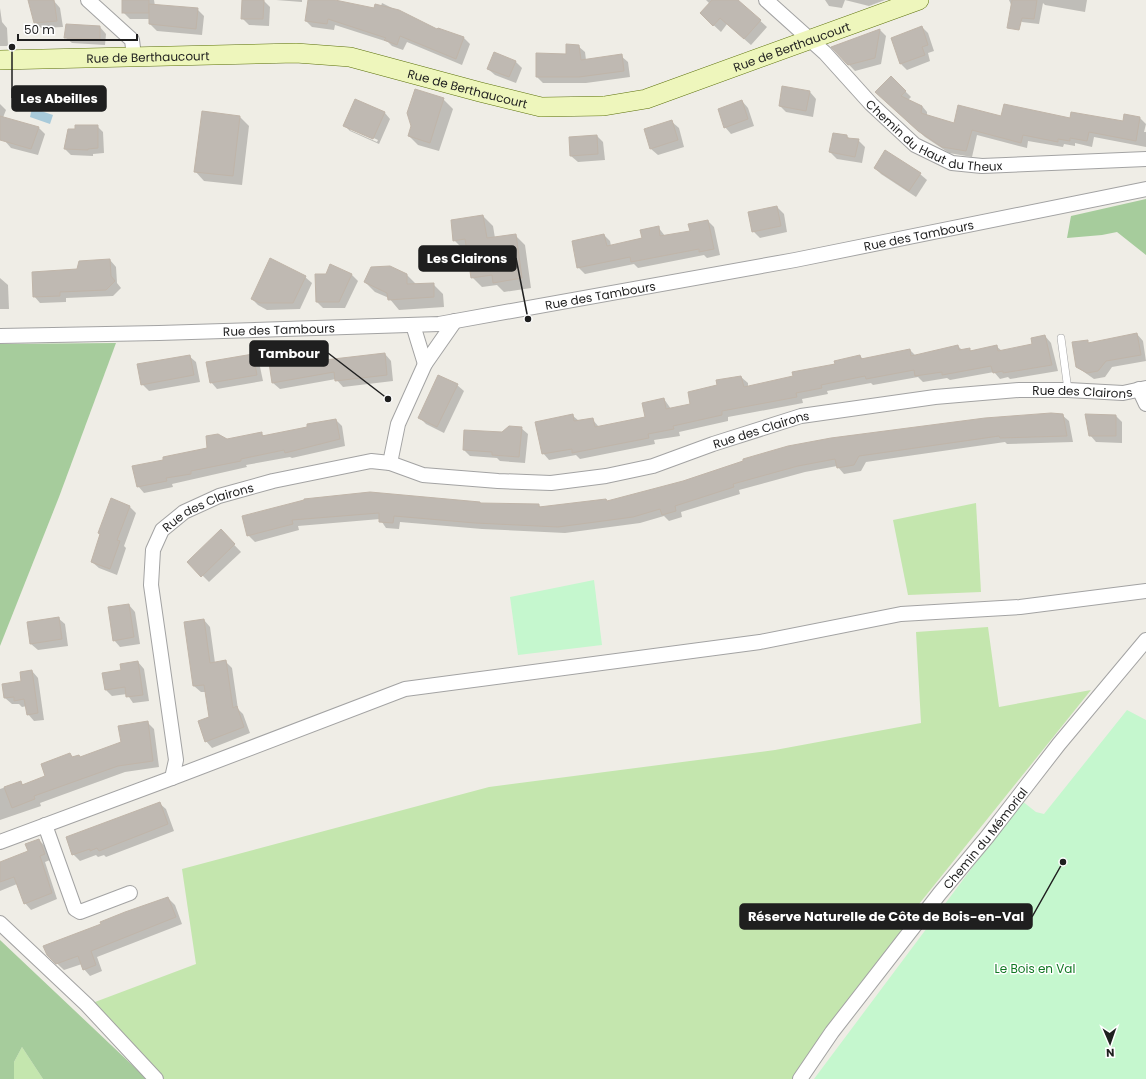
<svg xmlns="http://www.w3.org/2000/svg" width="1146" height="1079" font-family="Poppins,sans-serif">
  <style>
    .grass { fill: #c4e6ae }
    .forest { fill: #a6cc9c }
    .park { fill: #c5f7ce }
    .water { fill: #a8cada }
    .shadow { fill: #0003; fill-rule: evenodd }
    .building { fill: #bfb9b2; stroke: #c0b5a9 }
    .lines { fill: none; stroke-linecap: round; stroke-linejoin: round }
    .service-casing { stroke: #a3a3a3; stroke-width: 8 }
    .minor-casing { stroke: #a3a3a3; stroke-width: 16 }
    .secondary-casing { stroke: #5c710b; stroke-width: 20 }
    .service { stroke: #fff; stroke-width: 7 }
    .minor { stroke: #fff; stroke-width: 14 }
    .secondary { stroke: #eef6bc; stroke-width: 19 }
    .labels { text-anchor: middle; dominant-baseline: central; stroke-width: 3; stroke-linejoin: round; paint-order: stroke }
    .street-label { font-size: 12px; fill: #1f1f1f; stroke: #fff }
    .park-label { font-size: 12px; fill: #127824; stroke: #fff }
    .leader { fill: none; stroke: #1f1f1f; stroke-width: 1.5 }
    .callout-dot { fill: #1f1f1f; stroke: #fff; stroke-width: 1.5 }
    .callout { fill: #1f1f1f; stroke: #1f1f1f; stroke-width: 1.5 }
    .callout-label { font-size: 13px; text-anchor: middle; font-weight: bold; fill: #fff }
  </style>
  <rect width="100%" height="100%" fill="#efede6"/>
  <g class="grass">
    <path d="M976,503L981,592L908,595L893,520Z"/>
    <path d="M988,627L999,707L1091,690L911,914L921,918L800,1079H156L87,1005L196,964L182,869L489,787L775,750L921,723L916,632Z"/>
    <path d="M22,1047L43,1079H14V1062Z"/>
  </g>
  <g class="forest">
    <path d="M1146,199V255L1117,232L1102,235L1067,238L1071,216Z"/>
    <path d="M116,343L59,497L0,646V344Z"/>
    <path d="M0,940L147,1079H43L22,1047L14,1062V1079H0Z"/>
  </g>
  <g class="park">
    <path d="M594,580L602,645L518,655L510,597Z"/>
    <path d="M1127,710L1146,720V1079H814L1022,801L1036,812L1044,814Z"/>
  </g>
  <path class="water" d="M32,108L53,115L50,124L30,117Z"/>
  <g class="shadow">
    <path d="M123,0H154L155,6L197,9L204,16L202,35L157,31L150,24V19H130L123,12Z"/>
    <path d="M243,0L264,1L270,7L269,26L249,25L242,18Z"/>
    <path d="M276,0H302V2Z"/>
    <path d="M309,0L375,9L381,6L382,3L438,31L464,38L470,44L462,65L407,42L403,50L392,46L388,42L335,25L334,30L312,27L306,21Z"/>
    <path d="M706,0H737L767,27L751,45L727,24L721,32L708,20L710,4Z"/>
    <path d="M825,0H885L869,6L845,0L842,8L829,6Z"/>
    <path d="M1009,0H1087L1085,12L1045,5L1043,3L1039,24L1022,22L1016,16Z"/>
    <path d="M54,1L60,8L63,27L41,28L35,22Z"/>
    <path d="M0,8L2,22L7,28L8,46H0Z"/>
    <path d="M100,27L106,34L105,45L72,43L65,37Z"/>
    <path d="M922,27L928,33L934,51L928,53L930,61L907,70L901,64Z"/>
    <path d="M880,30L886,36L881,64L855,71L832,47Z"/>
    <path d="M578,46L585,52L586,60L621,56L628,62L630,77L586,83H543L537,77Z"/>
    <path d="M515,61L522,68L516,83L495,75L488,69Z"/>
    <path d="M891,77L911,97L908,100L922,106L927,112V115L955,124L1002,117L1124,122L1125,115L1140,118L1146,124L1144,132H1146V147L1094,137L1092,147L1075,143V146L1064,144L1063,147L1028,141L1027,148L977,135L972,157L949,153L925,137L882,98Z"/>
    <path d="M810,92L816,99L813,117L786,112L780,106Z"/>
    <path d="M443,99L453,109L439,151L418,145L409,136Z"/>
    <path d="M356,100L385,113L390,119L379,144L350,131L344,125ZM350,127L378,140L377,142L350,130Z"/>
    <path d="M742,101L748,108L754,126L731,134L725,127Z"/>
    <path d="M0,104L6,110L0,125Z"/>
    <path d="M240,117L249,126L242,185L204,181L195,171Z"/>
    <path d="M672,122L679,128L684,147L658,155L651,149Z"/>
    <path d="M97,126L103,132L104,153L93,154V156L71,155L65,149Z"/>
    <path d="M39,128L45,134L38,155L11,148L5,141Z"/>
    <path d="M597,136L603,142L605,160L578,162L571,156Z"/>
    <path d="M847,136L850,139L858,140L865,147L862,163L837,159L830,152Z"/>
    <path d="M875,168L920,174L927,180L916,197L881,174Z"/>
    <path d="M777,207L784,214L787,232L760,238L753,231Z"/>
    <path d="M483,216L493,226L495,238L515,235L525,245L531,288L504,292L497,285L482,287L472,277L468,249L464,250L454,240Z"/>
    <path d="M708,221L714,227L720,255L707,258L704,255L638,268L634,264L585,274L578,267L604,235L610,241L611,246L643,238L658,227L665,236L691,232Z"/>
    <path d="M110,260L116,267L117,283L121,288L113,296L66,298V302L40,303L34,296L78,270Z"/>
    <path d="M331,266L352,275L358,281L345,308H323L317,302Z"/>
    <path d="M406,274L417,285L433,284L443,294L444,307L399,310L389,298L375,292L365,282Z"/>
    <path d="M305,277L312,283L300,309L267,310L258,305L252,299Z"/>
    <path d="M0,278L8,285L9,309H0Z"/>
    <path d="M1137,334L1143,341L1146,361L1112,367L1105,377L1094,379L1077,367L1087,341L1090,344Z"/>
    <path d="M1045,336L1051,343L1058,371L1010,379L1008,377L1000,379L994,372L950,380L947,378L923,382L918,377L873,385L871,383L827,391L828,394L802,399L803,403L728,417V421L679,432L680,436L654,440L655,444L580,459L576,455L549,460L543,453L572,415L579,421L592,419L599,427L646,418L664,399L671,409L691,405L718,386L741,377L748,383V387L794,377L860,356L863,359L910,350L916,356L958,346L963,351L969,349L971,351L996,346L1002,351L1034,345Z"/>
    <path d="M385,354L391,361L393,381L343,387L336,379L280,389L273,383L315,355L321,362Z"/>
    <path d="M189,356L196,362L200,382L149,391L142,384Z"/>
    <path d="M253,356L259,362L263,381L217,389L211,382Z"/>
    <path d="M457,385L464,391L444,433L426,424L420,418Z"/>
    <path d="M1062,415L1069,421L1073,442L1007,444L1005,442L866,462L861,471L844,474L837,466L805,472L739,490L740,494L681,512L682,517L669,521L664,516L640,523L565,533L482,529L400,522L399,529L386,528L380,519L298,526L299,530L255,542L248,535L243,516L480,502L481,504L539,505L541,508L606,500L608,502L683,482L788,447L847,436Z"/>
    <path d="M1116,416L1122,422V443L1096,442L1090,435Z"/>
    <path d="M336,420L342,426L345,446L292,458L290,457L246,465L247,467L172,484L173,487L144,493L138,486L164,461L208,449L227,440L261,433L264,436L309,428Z"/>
    <path d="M521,428L528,434L525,463L500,461L497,458L470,456L464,450L502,433Z"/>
    <path d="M111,500L130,507L136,513L124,546L126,548L117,575L99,568L92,562Z"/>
    <path d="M221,531L241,552L209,582L189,562Z"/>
    <path d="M129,605L135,612L140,644L120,647L114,640Z"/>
    <path d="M58,618L65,624L68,646L38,650L31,644L28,623Z"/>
    <path d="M204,620L210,627L215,663L225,661L232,668L238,709L243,714L250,733L212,748L206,741L210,717L206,692H201L194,686L185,623Z"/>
    <path d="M138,662L144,669L149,701L133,703L127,694L112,696L106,690L122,671Z"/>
    <path d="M32,671L38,678L44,720L34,721L28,714L27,706L22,707L19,704H12L5,698L3,685L23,682Z"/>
    <path d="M147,722L154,729L159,767L125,772L40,803L41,806L0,820V789L21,782L24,786L46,777L70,754L73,758L79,756L81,758L122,743Z"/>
    <path d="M159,803L166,809L174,831L106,857L104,855L98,857L96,855L80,861L73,854Z"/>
    <path d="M39,840L45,846L50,860L45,862L57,899L31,910L25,903L17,884L0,891V863L29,852Z"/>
    <path d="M168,898L175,905L182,924L97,957L102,971L90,976L84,969L82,964L64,970L48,955Z"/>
  </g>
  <g class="building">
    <path d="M28,0H54L57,21L34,23Z"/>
    <rect x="122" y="0" width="27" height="13"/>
    <path d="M242,0H264L263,19H241Z"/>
    <path d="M308,0H335L374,8L375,4L399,10L437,29L438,28L464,37L456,59L400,36L397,45L384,40L386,38L328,19L327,24L305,21Z"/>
    <path d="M712,0H738L761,20L744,39L720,18L713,26L700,13Z"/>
    <path d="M1012,0H1037L1034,19L1022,18L1019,30L1007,28Z"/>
    <path d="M149,4L198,8L196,29L149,24Z"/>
    <path d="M66,24L100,26V39L64,38Z"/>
    <path d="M922,26L928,45L922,47L925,55L900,64L891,38Z"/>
    <path d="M880,29L875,58L848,65L831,47Z"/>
    <path d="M566,44L579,45L581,60L622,54L624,71L579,77H536V53L566,54Z"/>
    <path d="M494,52L516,61L509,77L487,69Z"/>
    <path d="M891,76L906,91L901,96L922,106L921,113L954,123L958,105L1001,116L1004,104L1070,118L1071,112L1123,121L1124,114L1140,117L1136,141L1089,132L1087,141L1070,138V141L1058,139V142L1023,135L1021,143L972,130L966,151L942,147L918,131L875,92Z"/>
    <path d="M782,86L810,91L806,111L779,106Z"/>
    <path d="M415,89L444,98L430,143L408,136L411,126L407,113Z"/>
    <path d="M355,99L385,112L373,139L343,126Z"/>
    <path d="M742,100L748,119L724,128L718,109Z"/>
    <path d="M202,111L240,116L233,176L194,172Z"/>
    <path d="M0,116L39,127L31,149L0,140Z"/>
    <path d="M672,120L678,140L650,149L644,129Z"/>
    <path d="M75,125H98V148L88,149V150L64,149L68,129H75Z"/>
    <path d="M833,133L847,135V138L859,139L855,157L829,152Z"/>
    <path d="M597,135L598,154L570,156L569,137Z"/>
    <path d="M885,150L921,173L909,191L874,168Z"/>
    <path d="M777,206L781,226L752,232L748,212Z"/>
    <path d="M483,215L487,238L516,234L522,278L493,283L492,275L471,278L465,239L453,241L451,220Z"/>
    <path d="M708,220L714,249L699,252V249L631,262L630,257L577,268L572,241L604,234L607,246L642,238L640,230L659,226L660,236L690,231L688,224Z"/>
    <path d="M270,258L306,276L293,303H260L251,299Z"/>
    <path d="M110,259L111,276L115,281L106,290L60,292V296L33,297L32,272L77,269L79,261Z"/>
    <path d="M330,264L352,274L339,302H316L315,274H326Z"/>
    <path d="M390,266L407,274V284L434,283V297L388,300L387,293L364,282L371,267Z"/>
    <path d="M1137,333L1141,355L1106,361L1098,371L1087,373L1076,367L1072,342L1088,340V343Z"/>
    <path d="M1045,335L1052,365L1003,373V371L993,373L991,366L942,375V372L915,376L914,370L866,379L865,376L821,385L822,388L796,393L797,397L722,411V415L673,426L674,429L648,434L649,438L572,453V449L542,454L535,422L573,414L574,421L593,418L595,427L645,417L642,403L664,398L666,409L690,404L688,392L717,385L716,380L741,376L744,387L793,376L792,372L835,364L834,361L860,355L861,359L910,349L911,356L958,345L959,350L970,348V351L997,345L998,351L1032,344L1031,338Z"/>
    <path d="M385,353L387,375L335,381L334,372L272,383L269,363L315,354L316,361Z"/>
    <path d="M253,354L257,375L210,383L206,362Z"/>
    <path d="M190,355L194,375L141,385L137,364Z"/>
    <path d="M438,375L458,384L437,427L418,418Z"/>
    <path d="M1051,413L1063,414L1067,436L1000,438L999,436L859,456L854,465L837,468L835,459L798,466L733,484L734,487L675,506L676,511L662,515L660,509L633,517L558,527L475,523L394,516L393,523L379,522V513L292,520L293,524L247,536L242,516L304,500V499L370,492L480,502V503L539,504V507L606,499L607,501L683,481L743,461V459L788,446L831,438L985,418Z"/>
    <path d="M1085,414L1116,415V436H1089Z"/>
    <path d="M336,419L340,439L285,453L284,450L241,459V461L191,471V474L166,478L167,481L137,487L132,466L163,460V457L207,448L206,436L218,434L227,439L262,432V436L307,427V424Z"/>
    <path d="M509,426L522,427L519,457L492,455V452L463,450L464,430L502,432Z"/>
    <path d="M111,498L130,506L117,540L120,541L110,569L91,562L100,534L98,533Z"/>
    <path d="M221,529L235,544L201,577L187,562Z"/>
    <path d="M129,604L134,637L113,641L108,607Z"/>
    <path d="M59,617L62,639L30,644L27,622Z"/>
    <path d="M204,619L210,663L226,660L233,708L237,706L244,727L205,742L198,721L209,717L204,685L193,686L184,622Z"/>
    <path d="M138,661L143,695L126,697L125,687L105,690L102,673L121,670L120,664Z"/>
    <path d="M32,670L38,713L27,715L24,699L14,701V697L4,698L2,684L21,681L20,672Z"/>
    <path d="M148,721L153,761L118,766L34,796L35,799L12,808L4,787L21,781L22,785L45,776L41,764L70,753L72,757L79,755L80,757L121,742L118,726Z"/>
    <path d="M160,802L168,824L99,851L97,848L90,851V849L72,855L66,837Z"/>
    <path d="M39,839L45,854L40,856L52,893L24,904L14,877L0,882V862L28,851L25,844Z"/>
    <path d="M168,897L176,917L91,951L96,965L83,970L78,956L56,964L47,955L43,946L101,924L100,922L125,912Z"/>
  </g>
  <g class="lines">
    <g class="service-casing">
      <path id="service" d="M1061,338L1068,390"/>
    </g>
    <g class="minor-casing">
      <g id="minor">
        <path d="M88,0L132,40L134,56"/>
        <path id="s1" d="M766,0L825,53L871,104L915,145L952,163L982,166L1146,159"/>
        <path d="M413,325L425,364"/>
        <path id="s2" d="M0,336L159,333L439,324L795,260L1146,189"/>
        <path d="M1139,389L1146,404"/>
        <path d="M390,463L398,424L425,364L455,321"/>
        <path d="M172,778L405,689L760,642L901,614L1020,607L1146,591"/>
        <path d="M45,825L75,909L80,912L130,893"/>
        <path id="s3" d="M0,842L172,778L176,760L151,585L153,550L162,530L184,512L219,496L273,481L371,461L390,463L423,475L498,481L551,483L606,476L653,466L713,444L801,416L935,397L1019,390H1068L1123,393L1146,388"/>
        <path d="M0,923L87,1005L156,1079"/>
        <path id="s4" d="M800,1079L832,1032L940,893L987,837L1059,744L1146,640"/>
      </g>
    </g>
    <g class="secondary-casing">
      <g id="secondary">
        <path id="s5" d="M0,60L296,53L350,57L480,92L541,107L604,106L646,99L919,0"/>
      </g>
    </g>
    <use href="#service" class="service"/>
    <use href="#minor" class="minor"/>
    <use href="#secondary" class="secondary"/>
  </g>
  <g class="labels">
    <g class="street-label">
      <text stroke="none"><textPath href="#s5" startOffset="808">Rue de Berthaucourt</textPath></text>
      <text stroke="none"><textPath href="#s5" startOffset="148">Rue de Berthaucourt</textPath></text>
      <text stroke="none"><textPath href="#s5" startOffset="472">Rue de Berthaucourt</textPath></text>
      <text stroke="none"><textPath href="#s1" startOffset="222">Chemin du Haut du Theux</textPath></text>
      <text stroke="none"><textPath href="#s2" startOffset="927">Rue des Tambours</textPath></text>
      <text stroke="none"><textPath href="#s2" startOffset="603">Rue des Tambours</textPath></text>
      <text stroke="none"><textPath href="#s2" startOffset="279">Rue des Tambours</textPath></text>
      <text stroke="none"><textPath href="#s3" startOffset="1384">Rue des Clairons</textPath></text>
      <text stroke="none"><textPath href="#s3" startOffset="1059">Rue des Clairons</textPath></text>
      <text stroke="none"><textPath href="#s3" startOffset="488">Rue des Clairons</textPath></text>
      <text stroke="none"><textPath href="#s4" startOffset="304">Chemin du Mémorial</textPath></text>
    </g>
    <g class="park-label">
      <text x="1035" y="968">Le Bois en Val</text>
    </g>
  </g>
  <path class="leader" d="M12 47L12 98M528 319L516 258M388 399L328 353M1063 862L1032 917"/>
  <g class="callout-dot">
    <circle cx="12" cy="47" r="4"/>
    <circle cx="528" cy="319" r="4"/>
    <circle cx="388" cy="399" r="4"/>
    <circle cx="1063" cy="862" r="4"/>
  </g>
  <g class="callout">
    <rect x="12" y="86" width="94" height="25" rx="4"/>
    <rect x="419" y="246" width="97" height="25" rx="4"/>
    <rect x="250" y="341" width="78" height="25" rx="4"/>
    <rect x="740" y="904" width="292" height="25" rx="4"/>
  </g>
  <g class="callout-label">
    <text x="59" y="103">Les Abeilles</text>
    <text x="467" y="263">Les Clairons</text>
    <text x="289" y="358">Tambour</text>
    <text x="886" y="921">Réserve Naturelle de Côte de Bois-en-Val</text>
  </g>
  <g transform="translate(1110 1043) rotate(178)" stroke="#ffffff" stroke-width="3" paint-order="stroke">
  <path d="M0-3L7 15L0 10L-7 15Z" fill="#1f1f1f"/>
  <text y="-6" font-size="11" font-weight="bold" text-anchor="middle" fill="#1f1f1f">N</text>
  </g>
  <path d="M18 34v6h119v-6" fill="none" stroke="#1f1f1f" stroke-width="2"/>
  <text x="24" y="34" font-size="12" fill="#1f1f1f" stroke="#ffffff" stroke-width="3" paint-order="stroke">50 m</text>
</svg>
